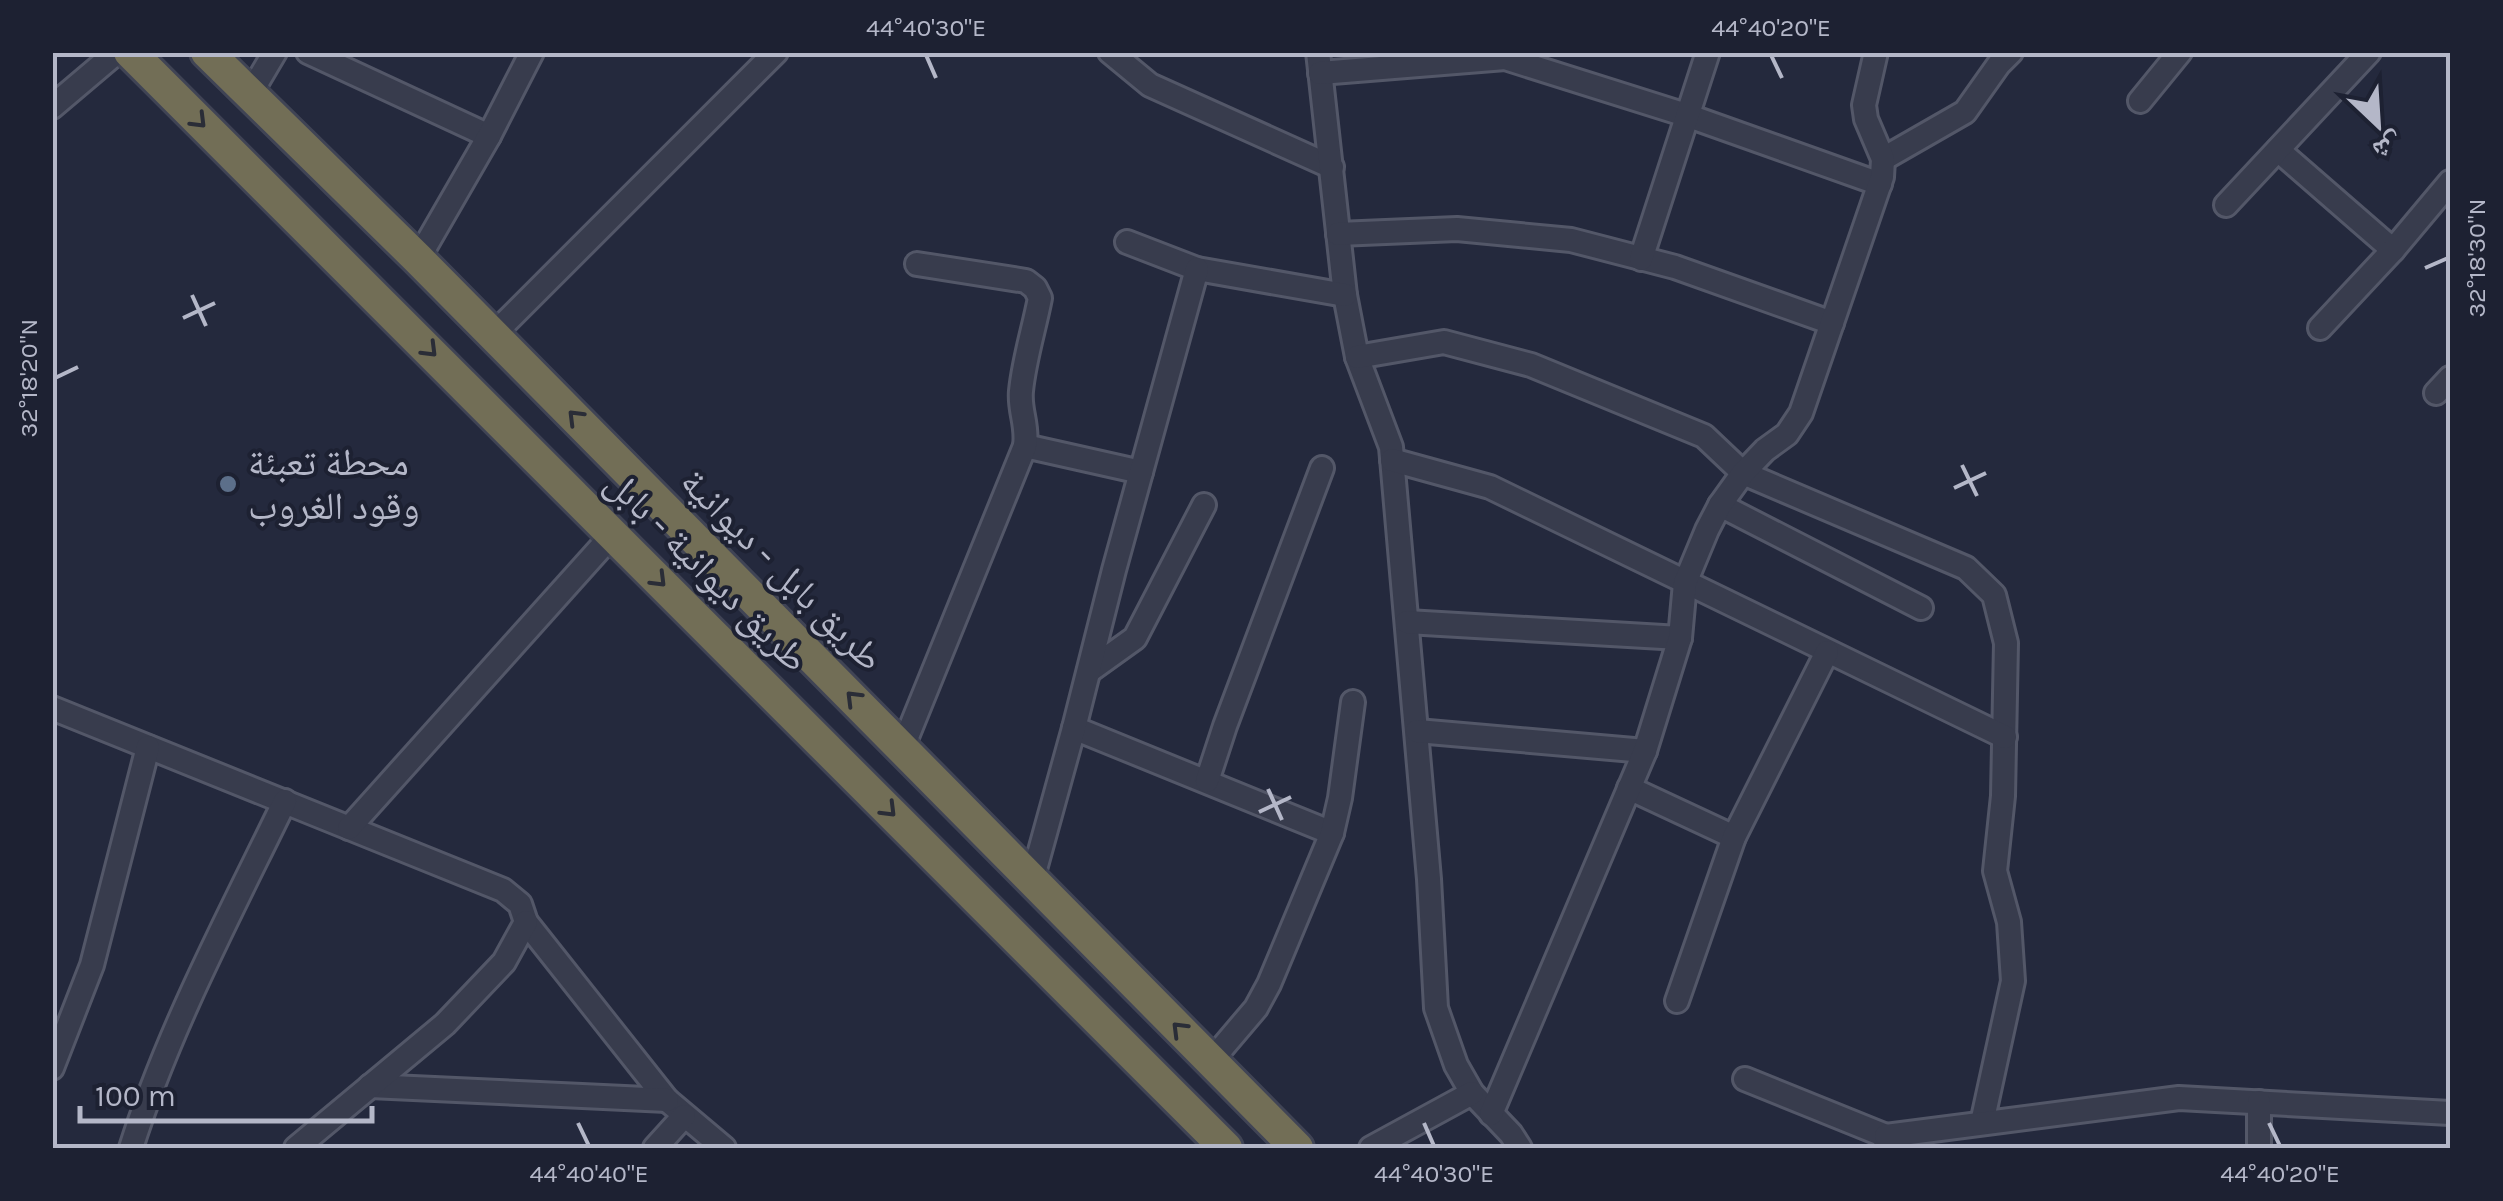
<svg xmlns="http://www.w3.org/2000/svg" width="2503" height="1201" font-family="Karla,'Noto Naskh Arabic',sans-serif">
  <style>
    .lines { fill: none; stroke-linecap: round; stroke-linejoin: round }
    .minor-casing { stroke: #535768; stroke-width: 28 }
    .highway-casing { stroke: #404455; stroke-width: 38 }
    .minor { stroke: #383c4d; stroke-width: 22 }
    .highway { stroke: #726e56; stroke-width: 32 }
    .oneway { stroke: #2a2d37 }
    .ticks { fill: none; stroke: #b4b7c8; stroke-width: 4 }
    .service-dot { fill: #5c6f8a; stroke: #1d2132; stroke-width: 4 }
    .labels { text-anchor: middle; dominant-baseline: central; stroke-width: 8; stroke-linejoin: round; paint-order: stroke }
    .poi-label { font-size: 38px; fill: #b4b7c8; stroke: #1d2132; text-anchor: start }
    .street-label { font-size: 38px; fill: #b4b7c8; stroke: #1d2132 }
    .neatline { fill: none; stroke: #b4b7c8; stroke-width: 4 }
    .ticks-label { font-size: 25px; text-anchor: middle; fill: #b4b7c8 }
  </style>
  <rect width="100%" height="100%" fill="#24293d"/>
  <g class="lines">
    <g class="minor-casing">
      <g id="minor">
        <path d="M308,52L489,136"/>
        <path d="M1110,52L1150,85L1332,167"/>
        <path d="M1318,52L1345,295L1357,357L1391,447L1429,879L1436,1008L1456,1065L1472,1093L1511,1134L1520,1148"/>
        <path d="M1320,73L1505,58L1686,115L1880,184"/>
        <path d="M249,96L275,52"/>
        <path d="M2140,101L2180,52"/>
        <path d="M52,107L117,52"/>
        <path d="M2278,150L2393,250"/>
        <path d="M1883,159L1965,112L1999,64L2011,52"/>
        <path d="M2226,205L2369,52"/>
        <path d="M1338,234L1457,229L1571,240L1675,267L1832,323"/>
        <path d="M1127,242L1197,269L1345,295"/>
        <path d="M418,259L489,136L532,52"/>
        <path d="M1641,259L1708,52"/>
        <path d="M2320,328L2393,250L2450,182"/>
        <path d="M493,335L776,52"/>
        <path d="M1357,357L1444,342L1531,365L1704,436L1743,473L1966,568L1994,595L2006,643L2003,796L1995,871L2009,922L2013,981L1982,1123"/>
        <path d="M2436,393L2450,378"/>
        <path d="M1025,446L1141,472"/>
        <path d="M1392,460L1490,487L2005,737"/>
        <path d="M1720,505L1921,608"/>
        <path d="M1407,622L1680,638"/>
        <path d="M1089,671L1135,638L1204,505"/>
        <path d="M52,708L503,890L520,904L526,922L667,1100L724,1148"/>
        <path d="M1074,728L1332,833"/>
        <path d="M1417,731L1645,751"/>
        <path d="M902,749L1025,446C1028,424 1019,411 1021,391C1024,360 1034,329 1040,298L1035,288L1026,281L917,264"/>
        <path d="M1207,781L1225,726L1322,468"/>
        <path d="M1629,788L1734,837"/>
        <path d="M349,828L613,534"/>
        <path d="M1032,880L1074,728L1114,570L1197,269"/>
        <path d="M1677,1001L1734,837L1827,652"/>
        <path d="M1211,1061L1256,1008L1269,984L1332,833L1340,798L1353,702"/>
        <path d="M52,1068L92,965L148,747"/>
        <path d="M1745,1079L1886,1136L1885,1148"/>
        <path d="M370,1086L667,1100"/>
        <path d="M1491,1114L1645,751L1680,638L1685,583L1707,530L1720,505L1743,473L1765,450L1787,434L1801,413L1882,177L1883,159L1866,119L1864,105L1876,52"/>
        <path d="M1886,1136L2179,1098L2450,1113"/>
        <path d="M131,1148C169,1028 230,914 285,801"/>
        <path d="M296,1148L445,1024L504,962L526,922"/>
        <path d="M655,1148L684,1116"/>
        <path d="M1371,1148L1472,1093"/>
        <path d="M2259,1148V1102"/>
      </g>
    </g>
    <g class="highway-casing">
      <g id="highway">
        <path d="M130,52L1226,1148"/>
        <path d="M207,52L418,259L1297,1148"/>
      </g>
    </g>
    <use href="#minor" class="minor"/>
    <use href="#highway" class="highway"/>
  </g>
  <defs><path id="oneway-chevron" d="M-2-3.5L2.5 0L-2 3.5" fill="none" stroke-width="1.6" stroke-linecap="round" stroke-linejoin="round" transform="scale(2.5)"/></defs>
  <g class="oneway">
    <use href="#oneway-chevron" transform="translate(199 121) rotate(45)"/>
    <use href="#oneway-chevron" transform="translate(430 350) rotate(45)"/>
    <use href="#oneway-chevron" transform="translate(575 417) rotate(-135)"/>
    <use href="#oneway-chevron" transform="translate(659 580) rotate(45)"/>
    <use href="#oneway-chevron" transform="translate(853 698) rotate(-135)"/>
    <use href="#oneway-chevron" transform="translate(889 810) rotate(45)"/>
    <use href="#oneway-chevron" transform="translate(1179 1029) rotate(-135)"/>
  </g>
  <path class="ticks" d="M926,55L936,78M1771,55L1782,78M2425,268L2448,258M192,295L206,326M183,318L215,303M55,378L78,367M1962,465L1977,496M1954,488L1986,473M1268,789L1282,820M1259,812L1291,797M578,1123L589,1146M1424,1123L1434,1146M2269,1123L2280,1146"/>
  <circle class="service-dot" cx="228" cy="484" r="10"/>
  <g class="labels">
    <g class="poi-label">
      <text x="248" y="462">محطة تعبئة<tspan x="248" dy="44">وقود الغروب</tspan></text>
    </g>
    <g class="street-label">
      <text transform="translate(782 570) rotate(45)">طريق بابل - ديوانية</text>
      <text transform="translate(707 571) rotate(45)">طريق ديوانية - بابل</text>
    </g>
  </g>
  <rect width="2503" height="1201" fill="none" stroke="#1d2132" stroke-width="110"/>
  <g transform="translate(2378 125) rotate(155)" stroke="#1d2132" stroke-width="8" paint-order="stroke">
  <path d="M0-8L18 38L0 25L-18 38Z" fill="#b4b7c8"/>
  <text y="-15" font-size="28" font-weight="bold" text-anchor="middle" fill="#b4b7c8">ش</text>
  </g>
  <path d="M80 1106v15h292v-15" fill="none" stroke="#b4b7c8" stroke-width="5"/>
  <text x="95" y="1106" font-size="30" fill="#b4b7c8" stroke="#1d2132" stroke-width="8" paint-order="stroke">100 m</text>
  <rect x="55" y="55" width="2393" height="1091" class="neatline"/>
  <g class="ticks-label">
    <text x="926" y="36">44°40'30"E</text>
    <text x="1771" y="36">44°40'20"E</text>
    <text transform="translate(2476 258) rotate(-90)" y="9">32°18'30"N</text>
    <text transform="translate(28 378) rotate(-90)" y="9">32°18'20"N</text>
    <text x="589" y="1182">44°40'40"E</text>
    <text x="1434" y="1182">44°40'30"E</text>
    <text x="2280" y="1182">44°40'20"E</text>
  </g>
</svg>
